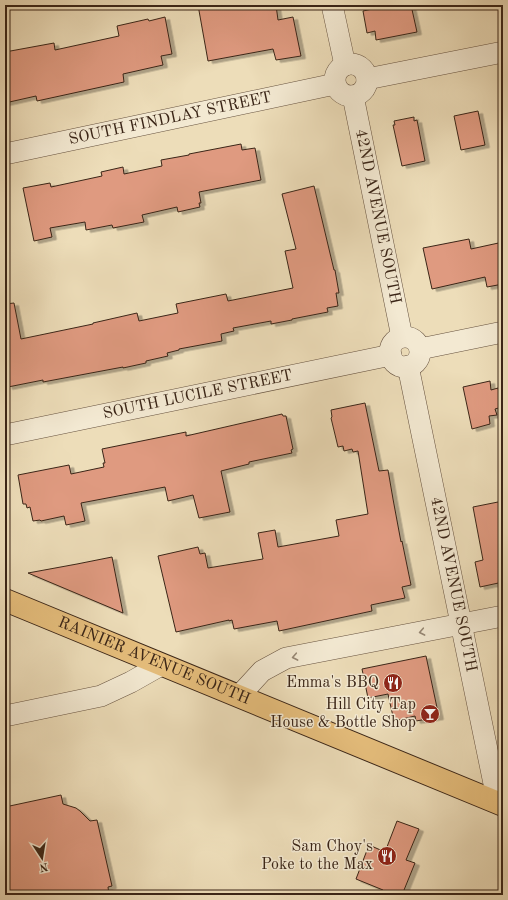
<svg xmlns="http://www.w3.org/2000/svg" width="508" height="900" font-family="'Old Standard TT',serif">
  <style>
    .building { fill: #df9a80; stroke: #3a2517; filter: url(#shadow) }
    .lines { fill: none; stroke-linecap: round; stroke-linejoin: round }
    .minor-casing { stroke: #675340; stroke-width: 22 }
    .primary-casing { stroke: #3a2517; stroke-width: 24 }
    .minor { stroke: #f3e9d2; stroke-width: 21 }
    .primary { stroke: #e6be7c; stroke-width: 22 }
    .oneway { stroke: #968774 }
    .labels { text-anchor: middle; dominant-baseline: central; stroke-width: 3; stroke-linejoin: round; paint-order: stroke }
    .street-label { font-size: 16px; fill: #3a2517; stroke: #f3e9d2 }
    .poi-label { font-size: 16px; fill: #3a2517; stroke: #f3e9d2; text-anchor: end }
  </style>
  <defs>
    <filter id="shadow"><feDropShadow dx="4.5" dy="2.5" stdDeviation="0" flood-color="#0004"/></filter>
  </defs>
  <rect width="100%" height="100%" fill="#edddb9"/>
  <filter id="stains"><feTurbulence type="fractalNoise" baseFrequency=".005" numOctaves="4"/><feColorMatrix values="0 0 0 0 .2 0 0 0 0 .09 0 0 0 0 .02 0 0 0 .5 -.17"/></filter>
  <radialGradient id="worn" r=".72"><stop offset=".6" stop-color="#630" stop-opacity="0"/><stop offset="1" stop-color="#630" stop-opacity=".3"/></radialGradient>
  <g class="building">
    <path d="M198,5H276L278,20L293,17L301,56L276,60L273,49L208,61Z"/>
    <path d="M391,5H411L417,32L376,40L375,31L367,33L363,11Z"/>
    <path d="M165,17L172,54L161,56L163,65L123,74L124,82L37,101L36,96L5,103V52L54,43L55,50L119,36L117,26L148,19L149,21Z"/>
    <path d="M478,111L485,145L461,150L454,116Z"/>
    <path d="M414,117V121L417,120L425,161L402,166L393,125H395L394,121Z"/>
    <path d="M241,144L242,150L255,148L261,180L199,192L201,203H199L200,207L178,212L177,207L142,215L144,222L113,228L112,225L86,230L85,222L50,228L52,237L34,241L23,188L50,183L51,187L102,176L101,172L123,167L124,174L162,166L161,160L189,155V154Z"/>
    <path d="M314,186L334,270H335L339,293H336L338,306L327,308L328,312L292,319V320L271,324V321L233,328L234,331L221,334L222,341L179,349V350L167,353L168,356L146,361V363L123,368V367L43,382V380L8,387L5,373V304L14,303L21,339L93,324V323L137,313L139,321L178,313L176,304L226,294L228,301L293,288L285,251L296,249L282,194Z"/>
    <path d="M469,239L471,249L503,242V284L487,287L485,277L432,289L423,248Z"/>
    <path d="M490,381L491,390L498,388L502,407L495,409L497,415L489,416L490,424L472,429L463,387Z"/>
    <path d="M365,403L379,471L388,470L393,499L401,542L402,541L411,585L402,587L405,598L371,605L372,611L279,631L277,621L234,629L232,620L229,621V620L176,632L158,556L198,547L200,554L205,553L208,568L263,559L258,533L275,530L278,547L339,536L336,520L368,514L358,451L353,452L352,449L344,451L343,446L338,447L331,418L332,417L331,410Z"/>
    <path d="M282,414L283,416H286L293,449L291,450L292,453L249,462V464L221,471L230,512L199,518L193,495L168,501L165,487L81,503L85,521L66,525L64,516L41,521L40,520L33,521L30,507L27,508L26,504H23L18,475L69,465L71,474L104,467L103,463H105L102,449L186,432V436Z"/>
    <path d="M503,501V582L480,587L475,562L483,560L473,507Z"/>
    <path d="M112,557L123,613L28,573L77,564Z"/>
    <path d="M426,656L439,717L416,721L415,716L394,721L388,694L368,698L362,669Z"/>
    <path d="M61,795L63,804L76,808L80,811L90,821L97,820L112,886L108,887L109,895H15L5,888V807Z"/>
    <path d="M397,821L419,829L406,860L415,863L402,895H383V890L356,879L369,845L385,852Z"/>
  </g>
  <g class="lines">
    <g class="minor-casing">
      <g id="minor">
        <path d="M332,5L345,65"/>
        <circle cx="351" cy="80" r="16"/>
        <path d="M367,79L503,52"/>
        <path id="s1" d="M353,96L402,337"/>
        <path id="s2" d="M5,154L335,84"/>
        <circle cx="405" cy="352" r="15"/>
        <path d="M420,349L503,332"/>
        <path id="s3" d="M408,366L498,803"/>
        <path id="s4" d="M5,435L391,355"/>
        <path d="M239,696L262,671L286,658L503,616"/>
        <path d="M5,716L101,696L131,682L161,665"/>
      </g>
    </g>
    <g class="primary-casing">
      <g id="primary">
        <path id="s5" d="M5,600L503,805"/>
      </g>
    </g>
    <use href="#minor" class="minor"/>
    <use href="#primary" class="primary"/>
  </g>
  <defs><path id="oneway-chevron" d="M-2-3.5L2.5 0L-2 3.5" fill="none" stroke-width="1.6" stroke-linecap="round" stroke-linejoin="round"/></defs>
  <g class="oneway">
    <use href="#oneway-chevron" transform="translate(422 632) rotate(169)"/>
    <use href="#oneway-chevron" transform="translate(295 657) rotate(169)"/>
  </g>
  <defs>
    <g id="restaurant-disc" transform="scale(1)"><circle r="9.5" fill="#8f2418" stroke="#f3e9d2"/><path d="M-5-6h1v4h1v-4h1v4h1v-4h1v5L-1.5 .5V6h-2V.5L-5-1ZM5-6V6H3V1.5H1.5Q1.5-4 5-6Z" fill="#fff"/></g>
    <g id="bar-disc" transform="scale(1)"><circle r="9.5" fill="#8f2418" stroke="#f3e9d2"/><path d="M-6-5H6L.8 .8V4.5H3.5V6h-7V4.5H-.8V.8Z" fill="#fff"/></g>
  </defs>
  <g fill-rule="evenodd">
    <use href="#restaurant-disc" x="393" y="683"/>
    <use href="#bar-disc" x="430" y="714"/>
    <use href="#restaurant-disc" x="387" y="856"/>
  </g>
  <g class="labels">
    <g class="street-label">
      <text stroke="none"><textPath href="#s2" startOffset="169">SOUTH FINDLAY STREET</textPath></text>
      <text stroke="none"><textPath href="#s1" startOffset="123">42ND AVENUE SOUTH</textPath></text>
      <text stroke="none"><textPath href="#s4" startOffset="197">SOUTH LUCILE STREET</textPath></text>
      <text stroke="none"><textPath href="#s3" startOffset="223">42ND AVENUE SOUTH</textPath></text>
      <text stroke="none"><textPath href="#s5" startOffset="161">RAINIER AVENUE SOUTH</textPath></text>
    </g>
    <g class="poi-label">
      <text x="379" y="683">Emma's BBQ</text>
      <text x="416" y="705">Hill City Tap<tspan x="416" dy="18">House &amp; Bottle Shop</tspan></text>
      <text x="373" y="847">Sam Choy's<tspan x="373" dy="18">Poke to the Max</tspan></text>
    </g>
  </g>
  <rect width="508" height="900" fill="none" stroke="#edddb9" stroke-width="20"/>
  <rect x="6" y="6" width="496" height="888" fill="none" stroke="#3a2517" stroke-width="2"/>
  <rect x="10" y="10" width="488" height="880" fill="none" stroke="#3a2517"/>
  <g transform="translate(42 858) rotate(168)" stroke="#f3e9d2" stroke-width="3" paint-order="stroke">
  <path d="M0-3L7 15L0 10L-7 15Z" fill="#3a2517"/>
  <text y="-6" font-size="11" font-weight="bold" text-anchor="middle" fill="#3a2517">N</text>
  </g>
  <rect width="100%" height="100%" filter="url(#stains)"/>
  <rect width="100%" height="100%" fill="url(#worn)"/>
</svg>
